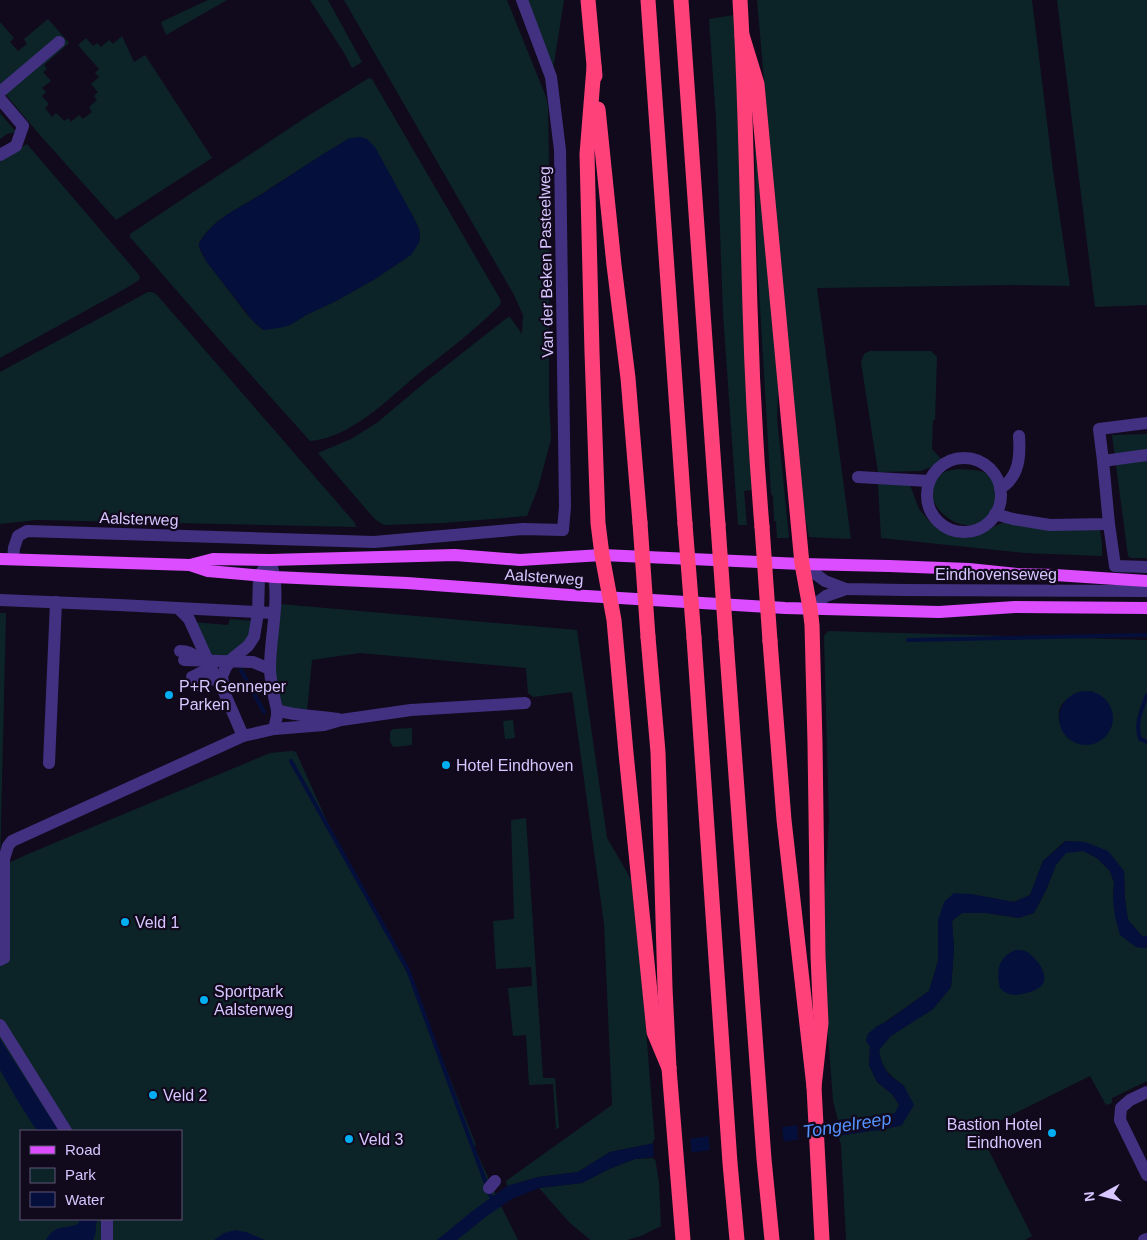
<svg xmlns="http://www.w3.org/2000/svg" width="1147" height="1240" font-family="Helvetica,sans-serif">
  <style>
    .green { fill: #0c2428; fill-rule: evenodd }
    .water { fill: #050f3c }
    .pier { fill: #110a1d }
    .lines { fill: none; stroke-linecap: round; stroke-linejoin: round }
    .stream { stroke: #050f3c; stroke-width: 4 }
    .minor { stroke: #423181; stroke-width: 12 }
    .major { stroke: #dc4dff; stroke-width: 12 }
    .highway { stroke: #ff417a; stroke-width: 15 }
    .highway-bridge { stroke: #ff417a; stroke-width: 15 }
    .poi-dot { fill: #00aef1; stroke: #110a1d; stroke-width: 2 }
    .labels { text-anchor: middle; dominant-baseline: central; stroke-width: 4.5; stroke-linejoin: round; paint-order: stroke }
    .street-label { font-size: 16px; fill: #d7c6ff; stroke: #110a1d }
    .poi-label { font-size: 16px; fill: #d7c6ff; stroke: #110a1d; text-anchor: start }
    .water-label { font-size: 18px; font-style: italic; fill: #5492ff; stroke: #110a1d }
  </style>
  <rect width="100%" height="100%" fill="#110a1d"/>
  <g class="green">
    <path d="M208,0H227L166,35L161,22Z"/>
    <path d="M310,0H328L362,62L352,68L343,51Z"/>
    <path d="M344,0H507L546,97L548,106L549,159V397L551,439L538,488L527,516L443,523L384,525L376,520L372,516L318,453L351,439L378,422L423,384L508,317H510L522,334L523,315L514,295Z"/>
    <path d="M527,0H564L553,69Z"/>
    <path d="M757,0H1032L1053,171L1070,286L1011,285L817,288L851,539L809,537L800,488Z"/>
    <path d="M1057,0H1147V305L1095,307Z"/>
    <path d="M734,15L752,490L744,491L747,525H738L723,314L716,119L709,19Z"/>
    <path d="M48,19L69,43L44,65L47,69L43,72L51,81L42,88L46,92L42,96L49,104L45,108L52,117L56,113L64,121L68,118L71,122L79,115L83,119L92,112L89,107L97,100L94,96L98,92L91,84L99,77L95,73L99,69L78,45L86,38L93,46L97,43L101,47L109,40L113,44L122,36L134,62L145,55L212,158L116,220L40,135L0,88V22L14,38L10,42L18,51L27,44L24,39Z"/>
    <path d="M369,78L372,79L499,297L501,302L500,305C475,330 446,352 418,374C388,399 351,438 310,441L217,337L130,237V234L311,114ZM350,138L414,218L419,229L420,238L411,254L375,279L336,301L306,315L290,325L264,330C248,320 238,301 226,287C220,278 199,255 199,245C199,239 212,226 217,222C232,210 250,202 266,191C294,173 321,155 350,138Z"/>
    <path d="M0,113L16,132L7,134L0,139Z"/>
    <path d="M27,144L139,275L140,277L139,280L123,290L0,358V159Z"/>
    <path d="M756,149L779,370L777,418L789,538H777L776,521H774L773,497L771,493L757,255L755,150Z"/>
    <path d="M148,292H152L157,295L355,523L356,527L37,520L0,524V372Z"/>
    <path d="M870,351H931L937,357L935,420H933L932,449L941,459L931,467L921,471L878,472L861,362L864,354Z"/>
    <path d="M1147,434V558H1131L1128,556L1112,435Z"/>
    <path d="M958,469C967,470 980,469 988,474C1003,485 999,512 985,521C952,541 907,486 947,471C950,470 954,470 958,469Z"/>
    <path d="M878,484L910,485L919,509L930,522L944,529L962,535H971L980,533L1004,522L1100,530L1102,544V556L1025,553L881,538Z"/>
    <path d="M280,604L577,630L607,838L631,879L642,979L655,1143L610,1152L578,1172L538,1177L507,1186L506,1181L612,1105L604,924L572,692L533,697L528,693L526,668L360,653L312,660L307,712L290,710L281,704L274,685Z"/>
    <path d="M0,613H6L0,867L28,854L270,753L292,751L296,752L326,819L414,986L476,1145L474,1146L501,1206L518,1240H0ZM21,1131H181V1219H21Z"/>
    <path d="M230,619L253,621L248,639L229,657H210L193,622L228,625Z"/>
    <path d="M828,631L1147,640V936H1142L1128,920L1125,899L1124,871L1085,842L1065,841L1043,861L1030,895L1014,902L970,894L938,920V961L929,991L868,1034L866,1041L870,1046L869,1065L877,1082L892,1094L899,1105L895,1113L886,1115L838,1120L833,1101L827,1022L824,908L829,821L824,636ZM1091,691L1102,697L1112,719V726L1070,740C1060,731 1053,711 1065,701C1070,697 1084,694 1091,691Z"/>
    <path d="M513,720L515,738L505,739L503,721Z"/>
    <path d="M412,728V745L396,747L392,746L390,741V732L393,729Z"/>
    <path d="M526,818L543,1078H555L559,1128L556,1129L553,1084L529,1085L526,1035L513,1036L508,988L532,986L531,967L496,969L493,921L514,919L511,820Z"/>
    <path d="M1083,851L1097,858L1110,871L1114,883L1113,899L1136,947L1147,948V1081L1112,1098V1103L1106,1105L1090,1076L979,1131L1032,1236L1025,1240H846L841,1145L838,1135H844L870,1131L882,1130L902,1125L904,1086C889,1074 882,1070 879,1050L890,1036L933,1009L951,987L954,949L952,921L962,913H986L1019,918L1034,913L1046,890L1056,865L1066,852Z"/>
    <path d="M655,1158L659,1182L661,1226L641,1236L627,1240H591L588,1238L570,1223L539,1188L582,1183L609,1169L635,1159Z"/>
  </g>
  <g class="water">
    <path d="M361,137L367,139L375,147L414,218L419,229L420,238L419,243L411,255L375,279L336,301L306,315L290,325L284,327L264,330L253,321L206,261L199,246V243L207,232L216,223L228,214L264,193L323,154L350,138Z"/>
    <circle cx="1086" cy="718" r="27"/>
    <path d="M1066,841L1085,842L1108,851L1124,871L1125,899L1128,920L1142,936H1147V948L1136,947L1120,935L1115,917L1113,899L1114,883L1110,871L1097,858L1083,851L1066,853L1056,865L1046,890L1034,913L1019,918L986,913H962L952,921L954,949L951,987L933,1009L891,1036L879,1050L881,1061L888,1074L904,1086L914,1105L902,1125L882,1130L870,1131L844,1135H838L635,1159L609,1169L582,1183L539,1188L512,1199L487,1216L457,1240H437L471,1212L507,1186L538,1177L578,1172L610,1152L655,1143L838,1120L886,1115L895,1113L899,1105L892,1094L877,1082L869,1065L870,1047L866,1041L868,1034L877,1026L886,1022L929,991L938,961V920L944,902L954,893L970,894L1014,902L1030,895L1043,861Z"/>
    <path d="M1015,950C1019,950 1024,950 1027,952C1035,957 1047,971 1044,981C1042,991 1018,997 1009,994C1006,993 1002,990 1000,988C996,970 998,958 1015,950Z"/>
    <path d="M0,1039L59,1131H37L16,1098L0,1070Z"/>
    <path d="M80,1219H97L95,1236L93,1240H46C55,1224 62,1230 78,1224Z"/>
    <path d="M235,1230L246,1232L265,1240H214L224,1233Z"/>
  </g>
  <g class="pier">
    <path d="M836,1118L837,1137L798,1142L797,1123Z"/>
    <path d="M782,1124L784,1144L710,1153L708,1133Z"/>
    <path d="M690,1136L692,1156L654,1160L653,1140Z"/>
  </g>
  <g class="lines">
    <g class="stream">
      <path d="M908,640L1147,635"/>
      <path d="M241,670L264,712"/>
      <path d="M1147,695C1141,711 1135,723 1140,739L1147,742"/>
      <path d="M291,761L408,970L491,1197"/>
    </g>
    <g class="minor">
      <path d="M0,92L59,42"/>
      <path d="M0,99L23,126L16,146L0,155"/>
      <circle cx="964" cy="495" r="37"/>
      <path d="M1103,461L1099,429L1147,423"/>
      <path d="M858,477L929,481"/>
      <path d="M1000,488C1004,486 1008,483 1010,480C1020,468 1020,451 1019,436"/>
      <path d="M995,514L1013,519L1050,525L1109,524L1103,461L1147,455"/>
      <path d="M1109,524L1115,566L1147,567"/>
      <path d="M13,559L14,548L18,536L27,531L374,542L523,529L563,530L565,507L560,150L551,77L522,0"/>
      <path d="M270,560L259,576L258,613L254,637L248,646L233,658L226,667L222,676L224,692L243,736L274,729L324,725L341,720L411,710L525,703"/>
      <path d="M802,564L825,581L846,589L904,590L1147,591"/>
      <path d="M272,567C281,598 270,635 270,668C270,681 274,696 277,710V716L274,729"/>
      <path d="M0,600L119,605L274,613"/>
      <path d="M178,608L189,619L213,672"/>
      <path d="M810,608L826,596L846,589"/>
      <path d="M180,651C189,651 193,654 199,660"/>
      <path d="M184,660L253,662L270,669"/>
      <path d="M192,677C201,673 209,666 215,677"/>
      <path d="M196,685L207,680L217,679"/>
      <path d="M277,710C297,717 318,715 338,719"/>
      <path d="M49,763L56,602"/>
      <path d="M0,960L4,958V859L8,846L12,841L243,736"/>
      <path d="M0,1025L66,1131"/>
      <path d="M1147,1092L1130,1100L1121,1108L1120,1120L1147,1175"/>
      <path d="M489,1188L495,1181"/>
      <path d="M107,1219V1240"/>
      <path d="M1144,1240L1147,1239"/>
    </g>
    <g class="major">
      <path d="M0,559L190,565L213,559L270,560L455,555L520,560L602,555L802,564L889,566L969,569L1017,574L1055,575L1147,581"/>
      <path d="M190,565L208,571L275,577L407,583L570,595L785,608L939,612L1015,607L1147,608"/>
    </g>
    <g class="highway">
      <path d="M588,0L595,76"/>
      <path d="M648,0L685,524"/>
      <path d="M681,0L718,525"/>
      <path d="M740,0C746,102 747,205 750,307C752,380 756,454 762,527"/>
      <path d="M742,35L757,84L802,564L810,608L812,625L815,743L818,956L821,1023L814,1087"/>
      <path d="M594,67L587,154L592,352L598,523L602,555L614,620L626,753L654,1032L669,1068"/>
      <path d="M598,109L614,265L628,378L640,523"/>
      <path d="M648,637L658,752L661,850L665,988L669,1068L683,1240"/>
      <path d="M694,638L730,1163L737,1240"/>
      <path d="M726,639L764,1159L772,1240"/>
      <path d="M770,641L784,820L814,1087L822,1240"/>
    </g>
    <g class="highway-bridge">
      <path d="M640,523L648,637"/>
      <path d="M685,524L694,638"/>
      <path d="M718,525L726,639"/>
      <path d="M762,527L770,641"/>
    </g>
  </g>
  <g class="poi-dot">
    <circle cx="169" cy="695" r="5"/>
    <circle cx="446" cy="765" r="5"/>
    <circle cx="125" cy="922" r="5"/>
    <circle cx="204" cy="1000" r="5"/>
    <circle cx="153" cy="1095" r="5"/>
    <circle cx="1052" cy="1133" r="5"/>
    <circle cx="349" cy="1139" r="5"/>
  </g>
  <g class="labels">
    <g class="street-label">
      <text transform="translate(546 262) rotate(-91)">Van der Beken Pasteelweg</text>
      <text transform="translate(139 519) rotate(2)">Aalsterweg</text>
      <text x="996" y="574">Eindhovenseweg</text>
      <text transform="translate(544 577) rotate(4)">Aalsterweg</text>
    </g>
    <g class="poi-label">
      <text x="179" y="686">P+R Genneper<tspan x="179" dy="18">Parken</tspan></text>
      <text x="456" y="765">Hotel Eindhoven</text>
      <text x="135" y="922">Veld 1</text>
      <text x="214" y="991">Sportpark<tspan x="214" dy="18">Aalsterweg</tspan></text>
      <text x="163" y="1095">Veld 2</text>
      <text x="1042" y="1124" text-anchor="end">Bastion Hotel<tspan x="1042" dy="18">Eindhoven</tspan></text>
      <text x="359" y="1139">Veld 3</text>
    </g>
    <g class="water-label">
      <text transform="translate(847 1125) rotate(-9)">Tongelreep</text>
    </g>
  </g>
  <rect x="20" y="1130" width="162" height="90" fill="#110a1d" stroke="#605577"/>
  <rect x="30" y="1146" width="25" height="8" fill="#dc4dff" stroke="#605577"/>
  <text x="65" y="1155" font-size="15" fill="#d7c6ff">Road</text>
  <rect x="30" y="1168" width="25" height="15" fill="#0c2428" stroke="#605577"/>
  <text x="65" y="1180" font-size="15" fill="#d7c6ff">Park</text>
  <rect x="30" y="1192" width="25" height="15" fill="#050f3c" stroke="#605577"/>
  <text x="65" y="1205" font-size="15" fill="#d7c6ff">Water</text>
  <g transform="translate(1102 1195) rotate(263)" stroke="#110a1d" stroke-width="4" paint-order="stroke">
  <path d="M0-4L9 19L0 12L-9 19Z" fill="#d7c6ff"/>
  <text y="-8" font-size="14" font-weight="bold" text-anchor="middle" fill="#d7c6ff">N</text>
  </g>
</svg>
